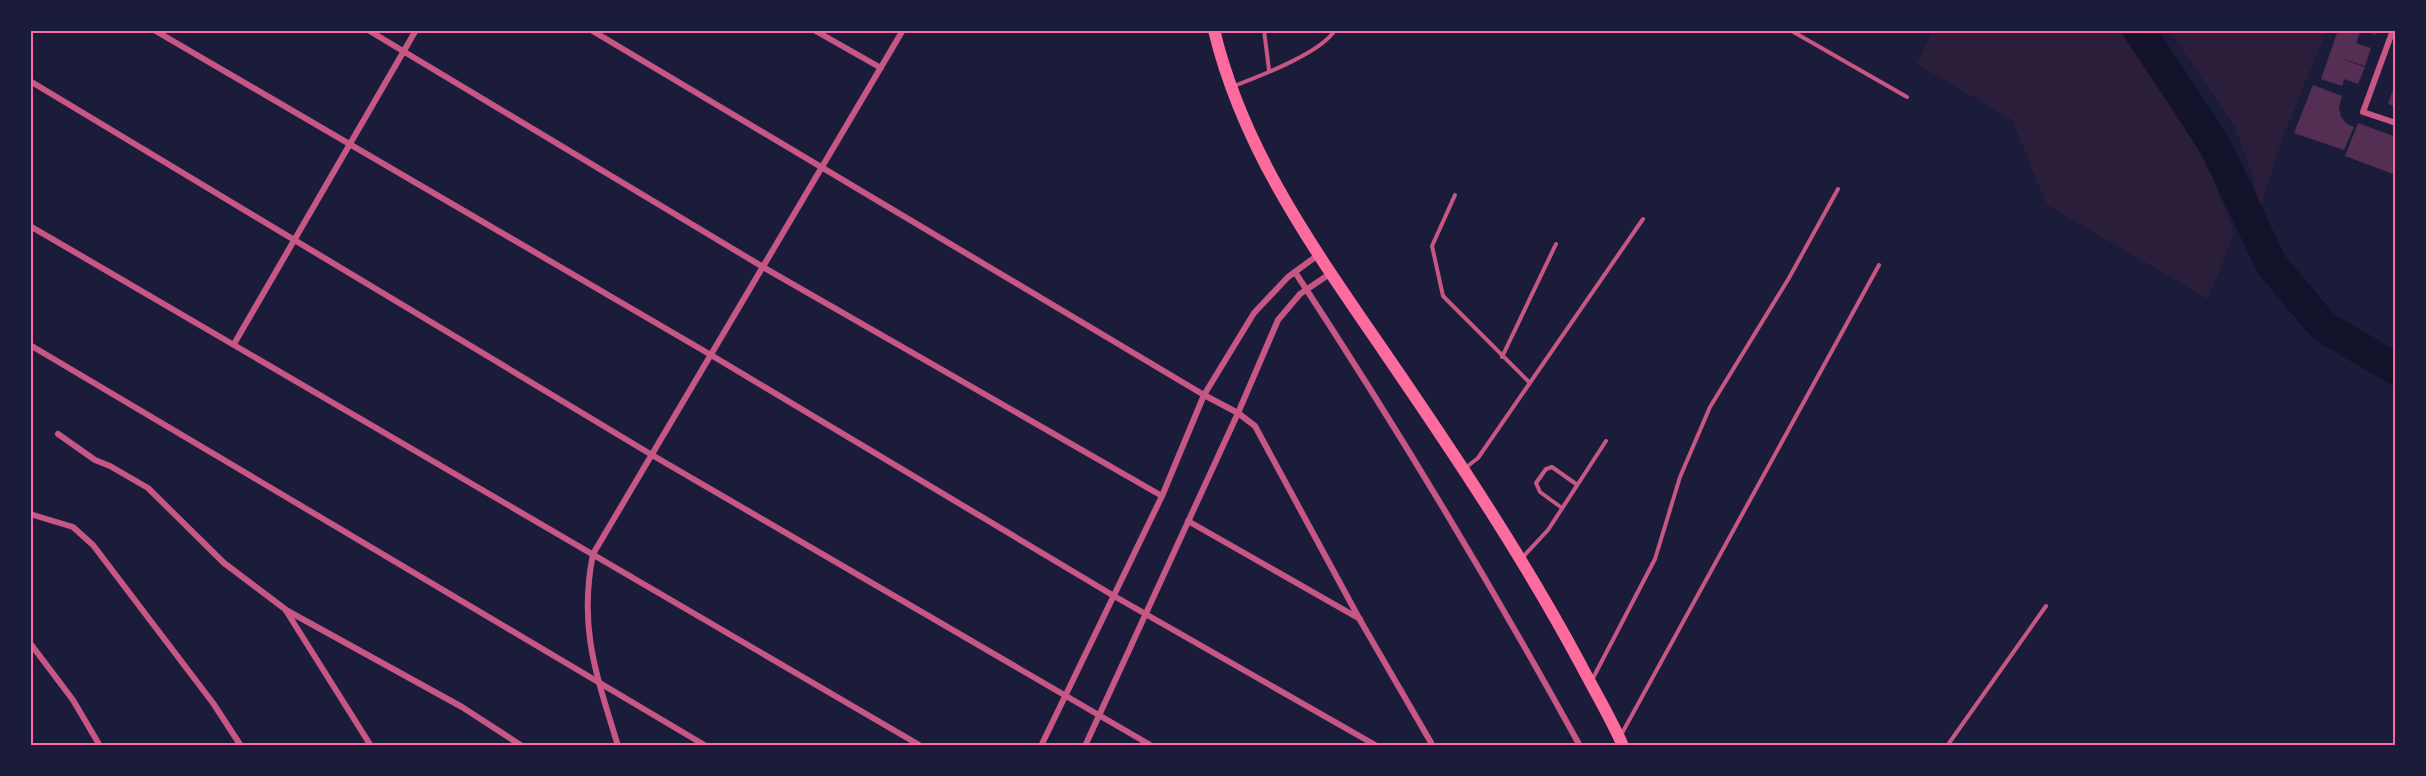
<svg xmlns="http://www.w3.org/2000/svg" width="2426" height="776" font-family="Jost,sans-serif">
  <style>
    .green { fill: #2a1e3b }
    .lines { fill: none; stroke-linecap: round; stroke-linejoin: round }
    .river { stroke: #12122b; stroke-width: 32 }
    .building { fill: #542f53 }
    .service { stroke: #c65784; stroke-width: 4 }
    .minor { stroke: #c65784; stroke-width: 6 }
    .secondary { stroke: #ff6b9d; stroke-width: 12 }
    .neatline { fill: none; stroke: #ff6b9d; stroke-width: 2 }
  </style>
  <rect width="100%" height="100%" fill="#1b1b3a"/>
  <g class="green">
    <path d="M1933,30H2119L2189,133L2212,176L2234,234L2208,299L2047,205L2012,120L1917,64Z"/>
    <path d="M2169,30H2327L2284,134L2260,209L2252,175L2235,127Z"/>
  </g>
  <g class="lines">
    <path class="river" d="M2139,30L2216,147L2271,264L2324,327L2396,369"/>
  </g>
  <g class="building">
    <path d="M2338,30H2361L2356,43L2371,48L2365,66L2334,56L2365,67L2358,84L2344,79L2342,86L2321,79Z"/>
    <path d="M2362,30H2378L2376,35Z"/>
    <path d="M2396,81V107L2388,104Z"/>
    <path d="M2313,85L2342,96L2339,107L2341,117L2347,124L2354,127L2344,150L2294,133Z"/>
    <path d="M2358,123L2396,137V175L2345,156Z"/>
  </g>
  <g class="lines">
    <g class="service">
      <path d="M1264,30L1269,70"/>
      <path d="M1790,30L1907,97"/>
      <path d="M1234,86C1260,76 1321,53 1335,30"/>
      <path d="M1455,195L1432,246L1443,296L1530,383"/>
      <path d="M1502,357L1556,244"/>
      <path d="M1464,469L1478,458L1643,219"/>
      <path d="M1562,508L1540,492L1536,483L1546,469L1552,467L1576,484"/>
      <path d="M1521,559L1548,530L1606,441"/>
      <path d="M1592,680L1655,559L1680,477L1710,407L1789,278L1838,189"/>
      <path d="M1621,735L1879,265"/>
      <path d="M1947,746L2046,606"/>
    </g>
    <g class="minor">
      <path d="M154,30L711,355L1114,596L1377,746"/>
      <path d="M368,30L763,267L1162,496"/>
      <path d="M591,30L1204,395L1238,413L1255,426L1360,620L1433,746"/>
      <path d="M814,30L881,68"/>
      <path d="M2393,30L2363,112L2396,123"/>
      <path d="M30,81L652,455L1152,746"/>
      <path d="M30,226L921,746"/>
      <path d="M1295,272C1396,426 1491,584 1580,746"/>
      <path d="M234,344L416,30"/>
      <path d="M30,345L706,746"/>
      <path d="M58,434L95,460L110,466L148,488L224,563L285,609L371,746"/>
      <path d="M30,514L73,527L93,545L213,703L241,746"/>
      <path d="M1188,521L1360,619"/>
      <path d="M286,610L462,707L522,746"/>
      <path d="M30,643L73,700L100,746"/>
      <path d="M618,746C597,676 578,629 593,554L903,30"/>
      <path d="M1041,746L1162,496L1204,395L1254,313L1288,277L1318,255"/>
      <path d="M1085,746L1238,413L1278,320L1300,294L1331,273"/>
    </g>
    <path class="secondary" d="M1214,30C1243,151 1314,249 1383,350C1453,452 1522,555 1581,665C1595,692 1611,718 1623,746"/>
  </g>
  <rect width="2426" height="776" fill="none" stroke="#1b1b3a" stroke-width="63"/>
  <rect x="32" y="32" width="2362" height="712" class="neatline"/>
</svg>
